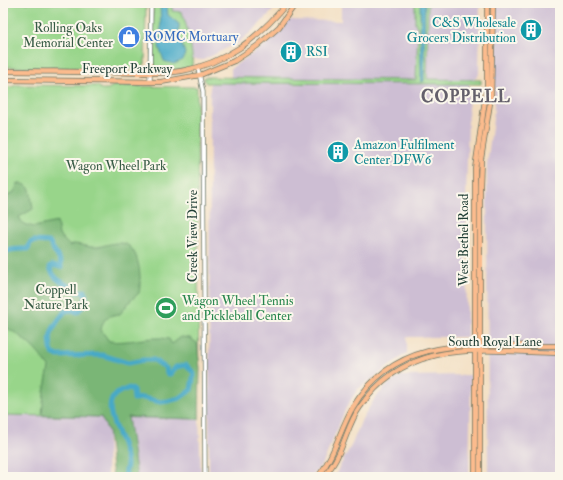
<svg xmlns="http://www.w3.org/2000/svg" width="563" height="480" font-family="'IM FELL Double Pica',serif">
  <style>
    .industrial { fill: #cdbed3 }
    .green { fill: #98d58a; stroke: #5c895f }
    .forest { fill: #7ab676; stroke: #4c7a55 }
    .water { fill: #47a9c7; stroke: #33737e }
    .lines { fill: none; stroke-linecap: round; stroke-linejoin: round }
    .river { stroke: #47a9c7; stroke-width: 5 }
    .minor-casing { stroke: #697565; stroke-width: 5 }
    .major-casing { stroke: #697565; stroke-width: 6 }
    .minor { stroke: #fff; stroke-width: 3.5 }
    .major { stroke: #fbbb8d; stroke-width: 4.5 }
    .labels { text-anchor: middle; dominant-baseline: central; stroke-width: 4; stroke-linejoin: round; paint-order: stroke }
    .culture-label { font-size: 13px; fill: #0d838f; stroke: #fbf7ec; text-anchor: start }
    .park-label { font-size: 13px; fill: #375b45; stroke: #fbf7ec }
    .shop-label { font-size: 13px; fill: #366cbe; stroke: #fbf7ec; text-anchor: start }
    .street-label { font-size: 13px; fill: #1f3d34; stroke: #fbf7ec }
    .leisure-label { font-size: 13px; fill: #27864d; stroke: #fbf7ec; text-anchor: start }
    .district-label { font-size: 17px; font-weight: bold; letter-spacing: 1px; fill: #64606b; stroke: #fbf7ec }
  </style>
  <rect width="100%" height="100%" fill="#fbf7ec"/>
  <filter id="ink" filterUnits="userSpaceOnUse"><feTurbulence type="fractalNoise" baseFrequency=".025" numOctaves="2"/><feDisplacementMap in="SourceGraphic" scale="8" xChannelSelector="R" yChannelSelector="G"/><feConvolveMatrix kernelMatrix="1 2 1 2 8 2 1 2 1" color-interpolation-filters="sRGB"/></filter>
  <filter id="wash" filterUnits="userSpaceOnUse"><feTurbulence type="fractalNoise" baseFrequency=".012" numOctaves="4" result="noise"/><feDisplacementMap in="SourceGraphic" scale="16" xChannelSelector="R" yChannelSelector="G"/><feGaussianBlur stdDeviation="0.9" result="paint"/><feColorMatrix in="noise" values="0 0 0 0 0 0 0 0 0 0 0 0 0 0 0 0 0 1.4 0 .05"/><feComposite in="paint" operator="in"/></filter>
  <g filter="url(#wash)">
    <rect width="100%" height="100%" fill="#f2ddbf"/>
    <g class="industrial">
      <path d="M172,3H280L257,27L239,42L203,60L193,59L189,41L172,11Z"/>
      <path d="M341,3H415V23L418,28L417,80L231,77V68L267,44L288,20L341,21Z"/>
      <path d="M428,3H480L479,74L476,78L471,80L427,79Z"/>
      <path d="M495,3H560V477H488L487,165L494,112Z"/>
      <path d="M210,83L469,84L466,199L467,337H407V353L358,389L346,408L323,463L311,477H209Z"/>
      <path d="M471,375L469,477H334L352,444L362,419L375,398L390,383L401,376Z"/>
      <path d="M3,415L101,417L108,431L107,477H3Z"/>
      <path d="M128,417L199,419L201,477H137Z"/>
    </g>
    <g class="green">
      <path d="M3,3H146L145,64L139,69L3,67Z"/>
      <path d="M153,3H172V11L182,12C187,26 194,53 192,67C183,69 158,74 152,68Z"/>
      <path d="M415,3H428L427,79L481,80V84L206,83L204,80V77L416,80L418,29L415,23Z"/>
      <path d="M3,85L11,87L17,85L98,86L101,89H108L113,86L197,87L199,419L3,415Z"/>
    </g>
    <path class="forest" d="M18,183L26,185L30,189L33,209L19,217L23,224L34,227L57,222L59,235L70,246L73,244C79,244 85,246 91,247C101,248 111,242 121,243C140,244 142,280 139,293L130,301L120,314C108,315 103,318 101,330L109,341C129,344 149,335 169,339L172,344L181,337L190,338L197,343L200,368L199,419L128,417L137,477H113L108,431L101,417L42,415L44,392L49,367C38,351 21,334 3,326V199L14,192Z"/>
    <g class="water">
      <path d="M167,3L168,15L179,24V37L185,53L183,60L174,64L164,61L159,47L161,35L160,4Z"/>
      <path d="M420,3H425L424,81L421,82Z"/>
    </g>
    <g class="lines">
      <path class="river" d="M3,248L6,251C17,248 18,249 28,249L30,243L34,241L49,242L61,262V267L52,265L50,267C53,281 68,284 78,292L85,291L86,303L77,312L72,310L65,311C53,328 47,332 52,353L58,356L102,355L128,363L143,360H154L166,368L167,374H170L176,367L186,365L194,373L191,390L180,398L168,401L161,402L143,398L134,399L133,390L129,388C125,390 118,392 115,395C102,407 119,433 123,447C124,452 127,459 127,465C126,469 125,473 126,477"/>
    </g>
  </g>
  <g filter="url(#ink)">
    <g class="lines">
      <g class="minor-casing">
        <g id="minor">
          <path d="M198,68L203,92L205,477"/>
          <path d="M150,82L151,3"/>
        </g>
      </g>
      <g class="major-casing">
        <g id="major">
          <path d="M3,71C36,71 70,72 103,72C158,73 192,79 241,47C259,34 273,21 287,3"/>
          <path d="M141,73L150,65"/>
          <path d="M3,80L161,82L200,75L234,61L257,46L279,27L296,3"/>
          <path d="M318,477C335,455 340,429 353,407C400,329 484,347 560,346"/>
          <path d="M324,477C329,470 334,464 337,457C346,440 349,422 360,407C409,335 485,352 560,353"/>
          <path d="M475,477V169L487,86V3"/>
          <path d="M480,477V185L481,159L491,97L493,3"/>
        </g>
      </g>
      <use href="#minor" class="minor"/>
      <use href="#major" class="major"/>
    </g>
  </g>
  <defs>
    <g id="building-disc" transform="scale(1.15)"><circle r="9.5" fill="#0f9aa8" stroke="#fbf7ec"/><path d="M-4-6H4V6H1V3H-1V6H-4ZM-2.5-4.3h1.7v1.8h-1.7ZM.8-4.3h1.7v1.8H.8ZM-2.5-1h1.7V.8h-1.7ZM.8-1h1.7V.8H.8Z" fill="#fff"/></g>
    <g id="shop-disc" transform="scale(1.15)"><circle r="9.5" fill="#3f7fe0" stroke="#fbf7ec"/><path d="M-5-2.5h2.3a2.7 3.5 0 0 1 5.4 0H5L5.5 6h-11ZM-1.5-2.5h3a1.5 2.3 0 0 0-3 0Z" fill="#fff"/></g>
    <g id="stadium-disc" transform="scale(1.15)"><circle r="9.5" fill="#2e9e5b" stroke="#fbf7ec"/><path d="M0-5a6.5 5 0 1 0 0 10a6.5 5 0 1 0 0-10ZM-3.5-1.8h7v3.6h-7Z" fill="#fff"/></g>
  </defs>
  <g fill-rule="evenodd">
    <use href="#building-disc" x="531" y="30"/>
    <use href="#shop-disc" x="129" y="37"/>
    <use href="#building-disc" x="291" y="52"/>
    <use href="#building-disc" x="338" y="152"/>
    <use href="#stadium-disc" x="166" y="308"/>
  </g>
  <g class="labels">
    <g class="culture-label">
      <text x="516" y="23" text-anchor="end">C&amp;S Wholesale<tspan x="516" dy="15">Grocers Distribution</tspan></text>
      <text x="306" y="52">RSI</text>
      <text x="354" y="145">Amazon Fulfilment<tspan x="354" dy="15">Center DFW6</tspan></text>
    </g>
    <g class="park-label">
      <text x="68" y="28">Rolling Oaks<tspan x="68" dy="15">Memorial Center</tspan></text>
      <text x="116" y="166">Wagon Wheel Park</text>
      <text x="56" y="290">Coppell<tspan x="56" dy="15">Nature Park</tspan></text>
    </g>
    <g class="shop-label">
      <text x="144" y="37">ROMC Mortuary</text>
    </g>
    <g class="street-label">
      <text x="127" y="69">Freeport Parkway</text>
      <text transform="translate(193 236) rotate(-90)">Creek View Drive</text>
      <text transform="translate(464 240) rotate(-90)">West Bethel Road</text>
      <text x="495" y="342">South Royal Lane</text>
    </g>
    <g class="leisure-label">
      <text x="182" y="301">Wagon Wheel Tennis<tspan x="182" dy="15">and Pickleball Center</tspan></text>
    </g>
    <g class="district-label">
      <text x="466" y="96">COPPELL</text>
    </g>
  </g>
  <rect width="563" height="480" fill="none" stroke="#fbf7ec" stroke-width="16"/>
</svg>
